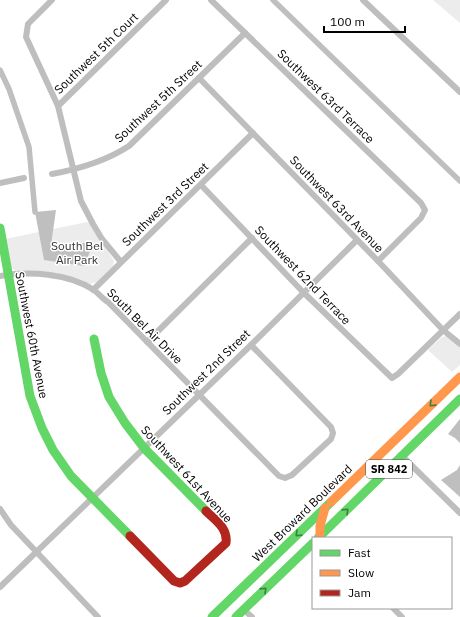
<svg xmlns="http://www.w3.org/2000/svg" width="460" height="617" font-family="'IBM Plex Sans',sans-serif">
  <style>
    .green { fill: #ececec }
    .water { fill: #bfbfbf }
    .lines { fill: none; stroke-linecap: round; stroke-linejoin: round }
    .canal { stroke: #bfbfbf; stroke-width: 5.5 }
    .street { stroke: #bebebe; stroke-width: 6 }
    .fast { stroke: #63d668; stroke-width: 9 }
    .slow { stroke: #ff974d; stroke-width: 9 }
    .jam { stroke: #b3261e; stroke-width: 9 }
    .oneway { stroke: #3b803e }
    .labels { text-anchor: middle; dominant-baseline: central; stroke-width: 3; stroke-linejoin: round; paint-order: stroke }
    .shield { fill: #fff; stroke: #4c4c4c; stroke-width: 1 }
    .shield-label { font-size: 11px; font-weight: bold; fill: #000 }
    .street-label { font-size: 12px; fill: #000; stroke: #fff }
    .park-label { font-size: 12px; fill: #333; stroke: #fff }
  </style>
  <rect width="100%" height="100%" fill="#fff"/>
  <g class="green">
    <path d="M433,0H460V23Z"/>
    <path d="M87,222L90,223L114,261L113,266L97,282L90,284L48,272L15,271L11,267L5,239Z"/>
    <path d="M446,336L460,347V365L452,372L428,350L442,337Z"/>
  </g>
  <g class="water">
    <path d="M56,210L51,245L84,243L91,249L84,266L44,260L35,212Z"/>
    <path d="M460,419V443L455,438L448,434Z"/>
    <path d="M460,465V497L441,480L457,470Z"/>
  </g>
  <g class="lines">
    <g class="canal">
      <path d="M273,0L460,181"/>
      <path d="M0,70L9,89L29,147L35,212"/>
    </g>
    <g class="street">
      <path d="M52,0L28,24L26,37L58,106L81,201L93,224L102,239L121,262"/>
      <path d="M211,0L421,203L425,210L421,218L378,261"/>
      <path d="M363,0L460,92"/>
      <path d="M199,78L378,261L443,330L460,344"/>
      <path d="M58,106L166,0"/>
      <path d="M52,174C79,169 106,161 129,146L245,33"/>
      <path d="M0,183L24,178"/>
      <path d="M201,185L303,292L392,378L398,374L460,314"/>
      <path d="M0,276C29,271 68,273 94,290C99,294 103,299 108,302L279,476L285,478L292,475L331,439L333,433L331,427L251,345"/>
      <path d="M93,290L253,133"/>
      <path d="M147,342L252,238"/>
      <path d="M402,456L460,513"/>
      <path d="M0,509L11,525L98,617"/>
      <path d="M0,587L251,345L357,240"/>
      <path d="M393,608L402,617"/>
      <path d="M244,610L252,617"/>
    </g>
    <g class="fast">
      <path d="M0,228L30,396L42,428L53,450L71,476L130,536"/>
      <path d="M94,339L101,373L109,397L125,423L144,448L206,511"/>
      <path d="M318,538L460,399"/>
      <path d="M212,617L331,502"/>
      <path d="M236,617L313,543"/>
    </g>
    <g class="slow">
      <path d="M331,502L460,377"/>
      <path d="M320,536V526L325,508"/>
    </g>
    <path class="jam" d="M130,536L174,581L180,583L185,581L226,543C228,528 216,521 206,511"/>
  </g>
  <defs><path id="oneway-chevron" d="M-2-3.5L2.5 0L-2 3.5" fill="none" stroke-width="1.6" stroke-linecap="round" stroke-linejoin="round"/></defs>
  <g class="oneway">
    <use href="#oneway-chevron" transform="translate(432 404) rotate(136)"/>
    <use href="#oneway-chevron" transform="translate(346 511) rotate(-44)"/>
    <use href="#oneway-chevron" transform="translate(298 534) rotate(136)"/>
    <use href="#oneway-chevron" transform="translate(264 590) rotate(-44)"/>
  </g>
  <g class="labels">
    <rect class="shield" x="366" y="460" width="46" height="18" rx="3"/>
    <g class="shield-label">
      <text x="389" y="469">SR 842</text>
    </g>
    <g class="street-label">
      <text transform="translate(96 53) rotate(-44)">Southwest 5th Court</text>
      <text transform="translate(326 96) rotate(44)">Southwest 63rd Terrace</text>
      <text transform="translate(158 101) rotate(-43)">Southwest 5th Street</text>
      <text transform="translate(165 204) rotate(-44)">Southwest 3rd Street</text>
      <text transform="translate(337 204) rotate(46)">Southwest 63rd Avenue</text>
      <text transform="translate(303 275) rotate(46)">Southwest 62nd Terrace</text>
      <text transform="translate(145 326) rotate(45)">South Bel Air Drive</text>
      <text transform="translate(32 335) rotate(79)">Southwest 60th Avenue</text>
      <text transform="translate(206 372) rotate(-44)">Southwest 2nd Street</text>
      <text transform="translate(187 474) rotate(47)">Southwest 61st Avenue</text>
      <text transform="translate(302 513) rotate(-44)">West Broward Boulevard</text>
    </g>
    <g class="park-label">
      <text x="77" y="245">South Bel<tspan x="77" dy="14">Air Park</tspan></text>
    </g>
  </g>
  <rect x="312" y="537" width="140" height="72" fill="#ffffff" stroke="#999999"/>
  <rect x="320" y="550" width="20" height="6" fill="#63d668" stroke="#999999"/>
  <text x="348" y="557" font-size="12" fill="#000000">Fast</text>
  <rect x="320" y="570" width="20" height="6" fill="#ff974d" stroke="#999999"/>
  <text x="348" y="577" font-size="12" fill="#000000">Slow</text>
  <rect x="320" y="590" width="20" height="6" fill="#b3261e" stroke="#999999"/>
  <text x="348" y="597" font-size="12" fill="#000000">Jam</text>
  <path d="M324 26v6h81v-6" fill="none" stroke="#000000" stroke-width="2"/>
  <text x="330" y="26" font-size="12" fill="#000000" stroke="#ffffff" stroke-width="3" paint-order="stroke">100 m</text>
</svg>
